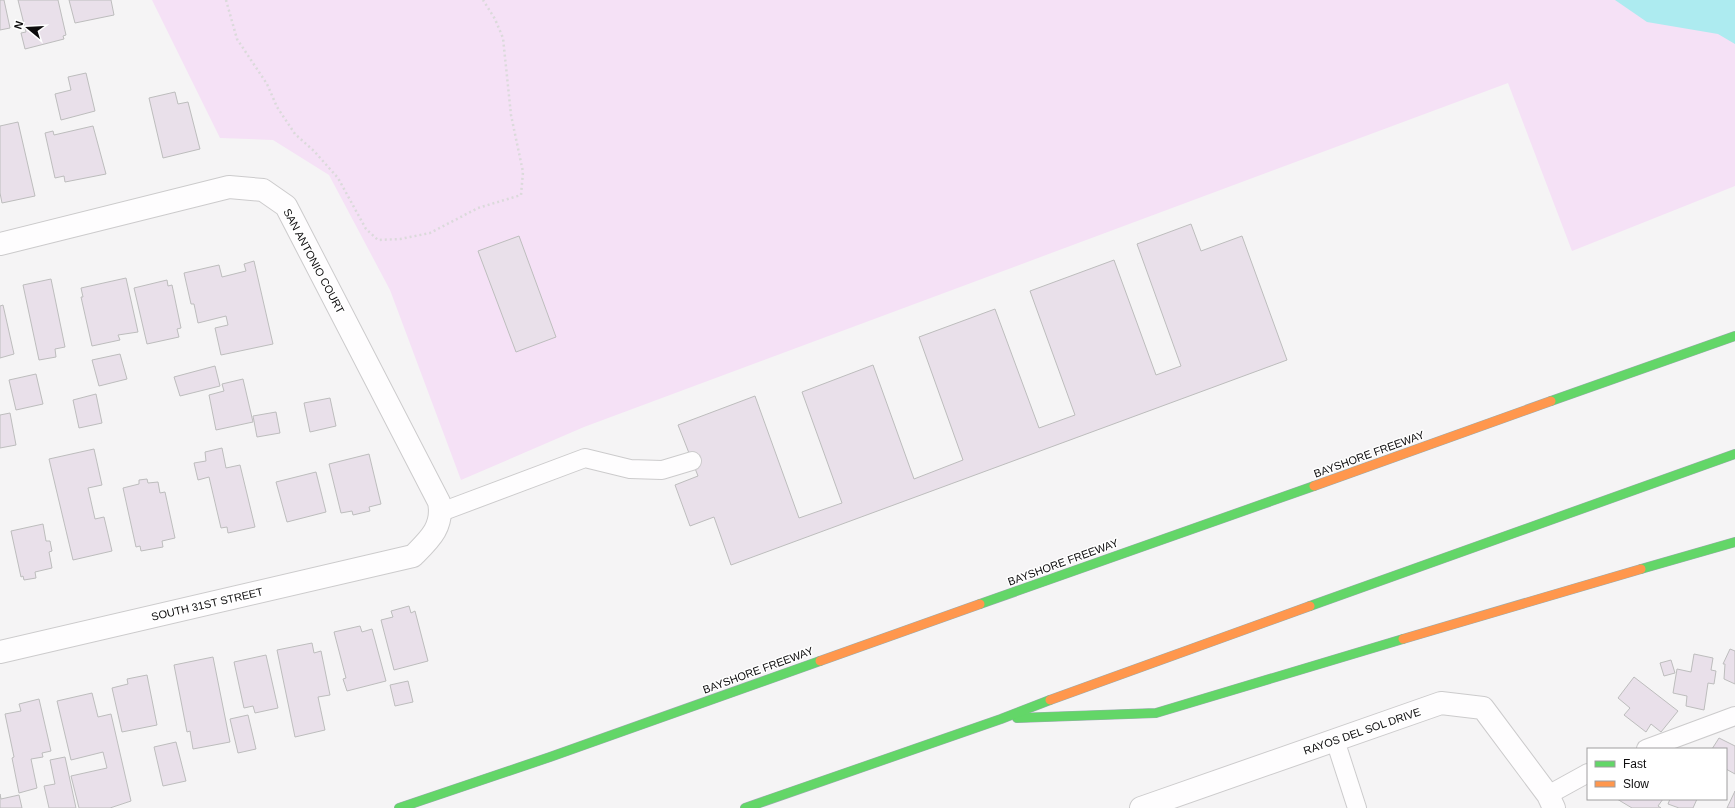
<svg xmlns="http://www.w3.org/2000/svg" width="1735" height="808" font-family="Arial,sans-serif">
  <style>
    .green { fill: #f5e1f6 }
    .water { fill: #adebf0 }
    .building { fill: #e9e0ea; stroke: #bdbdbd }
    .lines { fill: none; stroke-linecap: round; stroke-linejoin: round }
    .lane-casing { stroke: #cccbcc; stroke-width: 20 }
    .street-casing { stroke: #cccbcc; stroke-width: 24 }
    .fast-casing { stroke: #9aacae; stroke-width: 10 }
    .slow-casing { stroke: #9aacae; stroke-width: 10 }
    .path { stroke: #dbdadb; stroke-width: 2.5; stroke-dasharray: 2 3; stroke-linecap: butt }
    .lane { stroke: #fefdfe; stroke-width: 18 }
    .street { stroke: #fefdfe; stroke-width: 22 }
    .fast { stroke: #63d668; stroke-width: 9 }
    .slow { stroke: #ff974d; stroke-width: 9 }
    .labels { text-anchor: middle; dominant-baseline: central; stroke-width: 3; stroke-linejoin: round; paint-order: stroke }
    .street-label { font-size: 11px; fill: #0e0d0e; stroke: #fff }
  </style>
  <rect width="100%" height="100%" fill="#f5f4f5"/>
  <path class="green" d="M152,0H1735V186L1572,251L1508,83L584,427L461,480L390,290L329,175L273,140L220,138Z"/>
  <path class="water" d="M1615,0H1735V44L1718,34L1647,22Z"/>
  <g class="building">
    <path d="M0,0H4L10,28L0,30Z"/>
    <path d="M18,0H58L66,35L63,36L64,39L25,49L21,33L26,32Z"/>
    <path d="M69,0H111L114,15L75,23Z"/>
    <path d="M86,73L95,111L61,120L55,94L71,90L68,77Z"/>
    <path d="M175,92L178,104L188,102L200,149L163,158L149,98Z"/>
    <path d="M18,122L35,196L2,203L0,193V126Z"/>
    <path d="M93,126L106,174L65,182L64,176L55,178L45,133L53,131L54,135Z"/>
    <path d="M1191,224L1201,251L1242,236L1287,360L731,565L714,517L690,526L675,485L698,476L678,425L755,396L799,518L842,503L802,392L873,365L914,479L963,460L919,337L995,309L1039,428L1075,415L1030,291L1114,260L1156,375L1181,366L1137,244Z"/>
    <path d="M519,236L556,337L516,352L478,251Z"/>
    <path d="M254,261L273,344L221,355L215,328L228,325L226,316L198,323L194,304H191L184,273L219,265L222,277L246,271L244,264Z"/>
    <path d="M126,278L138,332L118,335L120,340L92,346L81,297H83L81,288Z"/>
    <path d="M51,279L65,347L55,349L56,357L39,360L23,285Z"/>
    <path d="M167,280L168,286L172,285L181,328L177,329L179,337L147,344L134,288Z"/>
    <path d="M3,305L14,354L0,358V306Z"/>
    <path d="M120,354L127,379L99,386L92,360Z"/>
    <path d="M215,366L220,386L180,396L174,377Z"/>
    <path d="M36,374L43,404L16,410L9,380Z"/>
    <path d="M243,379L253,422L216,430L209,395L224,391L222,384Z"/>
    <path d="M96,394L102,423L79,428L73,400Z"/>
    <path d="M330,398L336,426L310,432L304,403Z"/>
    <path d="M276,412L280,433L257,437L253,416Z"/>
    <path d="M10,413L16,445L0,448V415Z"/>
    <path d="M222,448L226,468L240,465L255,527L228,533L227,527L221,528L209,477L198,480L194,463L206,461L205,452Z"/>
    <path d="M94,449L102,485L88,488L95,519L104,517L112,551L73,560L49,459Z"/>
    <path d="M369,454L381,504L369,507L370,511L353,515L352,511L341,513L329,464Z"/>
    <path d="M316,472L326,512L287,522L276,482Z"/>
    <path d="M147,479L148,483L158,482L160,493L165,492L175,538L162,541L163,547L141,551L140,546L136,547L123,488L139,484V480Z"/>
    <path d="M43,524L46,541H50L52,551L49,552L52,568L35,572L36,578L24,580L23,576L21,577L11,531Z"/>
    <path d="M409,606L411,613L415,611L428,661L394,670L381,620L393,617L391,611Z"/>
    <path d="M360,626L362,632L372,629L386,681L347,691L343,679L346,678L334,632Z"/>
    <path d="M312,643L314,653L321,651L330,695L318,697L325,730L295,737L277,650Z"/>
    <path d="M1730,649L1735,651V684L1724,679L1725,664H1723Z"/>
    <path d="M1694,654L1713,658L1711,670L1716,671L1714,684L1708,683L1704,710L1686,706L1687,696L1673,693L1677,669L1691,672Z"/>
    <path d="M266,655L278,708L255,713L253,706L244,708L234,662Z"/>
    <path d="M213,657L230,742L193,749L190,731L187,732L174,665Z"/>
    <path d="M1671,660L1675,673L1664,676L1660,663Z"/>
    <path d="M147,675L157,725L122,732L112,688L128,684L127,679Z"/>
    <path d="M1634,677L1678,711L1661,732L1651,724L1646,732L1624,715L1630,708L1618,698Z"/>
    <path d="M408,681L413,702L395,706L390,685Z"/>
    <path d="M92,693L98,717L111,714L131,801L110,808H79L71,776L107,768L103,752L71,760L57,701Z"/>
    <path d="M39,699L51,751L42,753L43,757L31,759L37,788L19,793L12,758L14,757L5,714L21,711L19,704Z"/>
    <path d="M248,715L256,749L238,753L230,719Z"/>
    <path d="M1719,738L1735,746V774L1726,769V749H1712Z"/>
    <path d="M176,742L186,781L163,786L154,747Z"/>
    <path d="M65,757L76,808H49L44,786L55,784L50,760Z"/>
    <path d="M1735,791V808H1727Z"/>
    <path d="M0,794L1,799L19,795L22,808H0Z"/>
    <path d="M1617,799H1663L1658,806L1661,808H1632Z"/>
    <path d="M1670,799H1697L1693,808H1679L1668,804Z"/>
  </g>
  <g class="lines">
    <g class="lane-casing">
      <g id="lane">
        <path d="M441,512L585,458L630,469L662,470L692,461"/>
        <path d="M1335,740L1357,808"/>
        <path d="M1646,749L1735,716"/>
        <path d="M1548,795L1588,773"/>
      </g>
    </g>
    <g class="street-casing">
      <g id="street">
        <path d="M0,244L229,187L263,190L286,206L439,502C444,527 429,540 413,556L0,652"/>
        <path d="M1141,808L1441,703L1483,708L1548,795L1554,808"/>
      </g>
    </g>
    <g class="fast-casing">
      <g id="fast">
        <path d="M1551,401L1735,336"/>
        <path d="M1641,569L1735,542"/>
        <path d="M980,604L1314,486"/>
        <path d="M1310,606L1735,454"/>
        <path d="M1017,718L1156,713L1403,639"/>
        <path d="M399,808L550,757L820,661"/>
        <path d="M745,808L1001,719L1050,700"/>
      </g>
    </g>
    <g class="slow-casing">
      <g id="slow">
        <path d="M1314,486L1551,401"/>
        <path d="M1403,639L1641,569"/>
        <path d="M820,661L980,604"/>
        <path d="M1050,700L1310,606"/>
      </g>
    </g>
    <path class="path" d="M226,0L237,39L267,84L277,107L295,134L314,151L338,178L366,229L378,240L400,239L430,233L478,208L521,195L523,172L511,115L503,38L495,19L483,0"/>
    <use href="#lane" class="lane"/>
    <use href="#street" class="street"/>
    <use href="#fast" class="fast"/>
    <use href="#slow" class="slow"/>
  </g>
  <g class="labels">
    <g class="street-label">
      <text transform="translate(314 261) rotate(62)">SAN ANTONIO COURT</text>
      <text transform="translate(1369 454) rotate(-20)">BAYSHORE FREEWAY</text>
      <text transform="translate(1063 562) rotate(-20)">BAYSHORE FREEWAY</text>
      <text transform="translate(207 604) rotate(-13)">SOUTH 31ST STREET</text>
      <text transform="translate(758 670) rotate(-20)">BAYSHORE FREEWAY</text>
      <text transform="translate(1362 731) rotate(-19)">RAYOS DEL SOL DRIVE</text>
    </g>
  </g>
  <rect x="1587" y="748" width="140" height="52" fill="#ffffff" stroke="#9f9e9f"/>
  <rect x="1595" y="761" width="20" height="6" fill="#63d668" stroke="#9f9e9f"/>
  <text x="1623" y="768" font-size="12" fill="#0e0d0e">Fast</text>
  <rect x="1595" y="781" width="20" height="6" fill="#ff974d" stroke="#9f9e9f"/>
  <text x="1623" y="788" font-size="12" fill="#0e0d0e">Slow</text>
  <g transform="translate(28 28) rotate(288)" stroke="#ffffff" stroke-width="3" paint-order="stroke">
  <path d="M0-3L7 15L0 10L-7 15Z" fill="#0e0d0e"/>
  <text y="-6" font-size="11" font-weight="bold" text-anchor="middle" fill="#0e0d0e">N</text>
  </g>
</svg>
